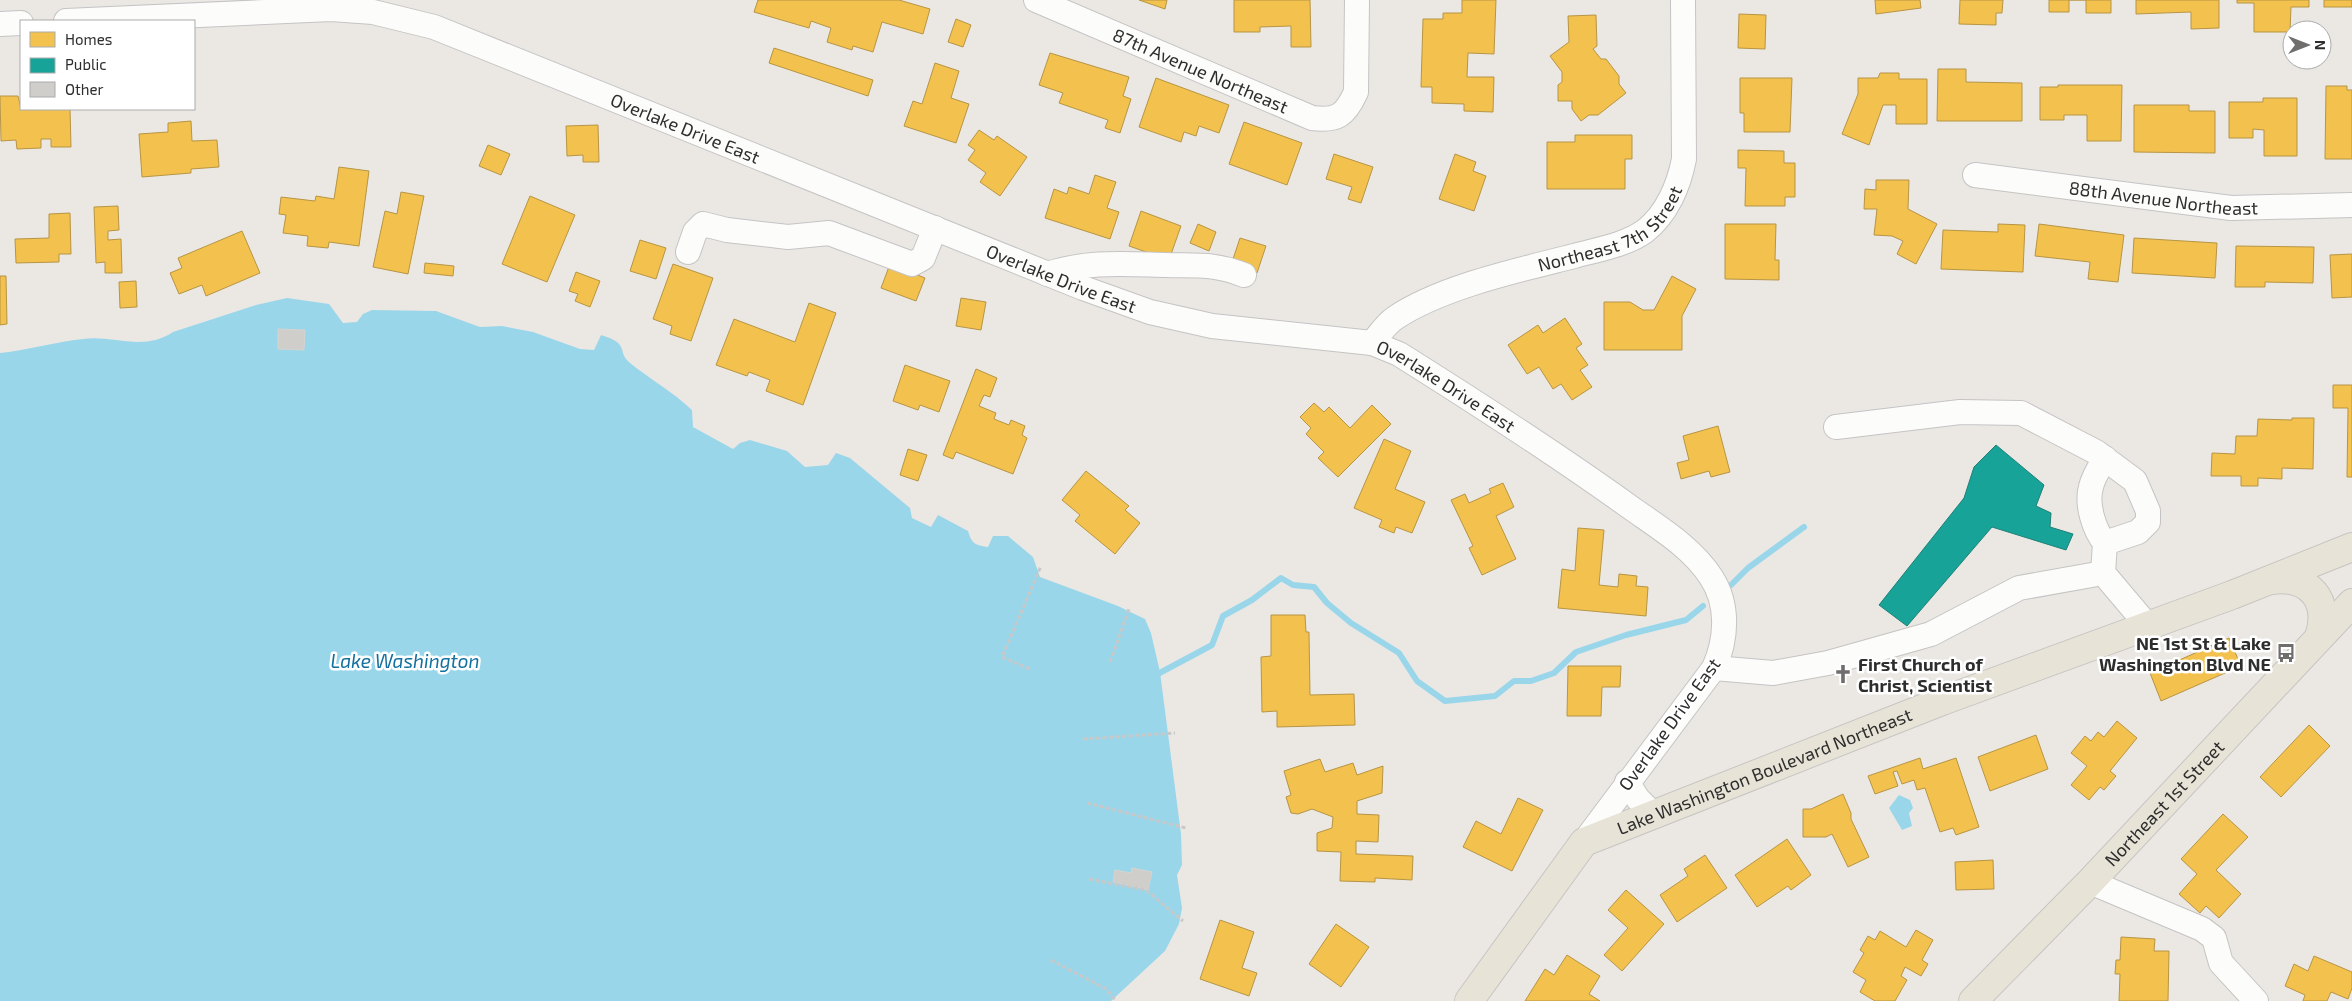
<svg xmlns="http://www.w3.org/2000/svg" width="2352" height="1001" font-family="'Exo 2',sans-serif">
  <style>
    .water { fill: #9ad6ea }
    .homes { fill: #f2c14e; stroke: #b79544 }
    .public { fill: #17a398; stroke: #1e8078 }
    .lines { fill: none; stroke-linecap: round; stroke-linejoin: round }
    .stream { stroke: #9ad6ea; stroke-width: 6 }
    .building { fill: #d0cecb; stroke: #d6d4d0 }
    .minor-casing { stroke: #c5c4c4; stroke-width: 26 }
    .major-casing { stroke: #c6c5c3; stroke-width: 30 }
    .path { stroke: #c8c8c8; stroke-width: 3; stroke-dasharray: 4 2.5; stroke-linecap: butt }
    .minor { stroke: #fcfcfb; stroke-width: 24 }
    .major { stroke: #e7e3d6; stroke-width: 28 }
    .labels { text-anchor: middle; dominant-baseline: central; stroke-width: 5; stroke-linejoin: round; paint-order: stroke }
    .street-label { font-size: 18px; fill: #2d2d2d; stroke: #fff }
    .poi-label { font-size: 18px; font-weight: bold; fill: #2d2d2d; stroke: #fff; text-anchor: end }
    .water-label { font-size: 19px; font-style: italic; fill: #11709e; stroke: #fff }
  </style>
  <rect width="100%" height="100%" fill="#ebe8e4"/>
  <g class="water">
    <path d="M287,298L329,304L343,323L357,322L363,314L372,310L436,311L480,327L502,326L533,332L580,349L594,350L601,335C631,344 616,351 630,363C650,379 673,392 692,410L693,427L733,449L740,443L750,440L787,451L805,467L828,465L836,453L850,458L910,508L912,518L931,527L938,515L968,531C972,544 975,545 988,547L993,536H1008L1033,557L1040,577L1118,606L1145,619L1151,633L1160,672L1181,834L1182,865L1177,875L1182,908L1179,924L1165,951L1111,1001H0V353C28,350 55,342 83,339C115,335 143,352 173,332L256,305Z"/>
    <path d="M1899,795L1910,800L1913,808L1909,813L1912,826L1902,830L1889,808Z"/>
  </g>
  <g class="homes">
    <path d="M758,0H899L930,9L923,34L882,22L873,52L853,46L852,50L827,42L831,28L811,21L809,28L754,12Z"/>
    <path d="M1139,0H1167L1165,9Z"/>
    <path d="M1234,0H1310L1311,47H1291V26L1260,27V32H1234Z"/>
    <path d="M1462,0H1496L1494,54L1468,53L1467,77H1494L1493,112L1464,111V104L1432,103V87H1421L1423,19H1443V13H1462Z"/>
    <path d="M1875,0H1920L1921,8L1876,14Z"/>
    <path d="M1960,0H2003L2002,13H1996V25L1959,24Z"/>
    <path d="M2049,0H2111V13H2086V0H2069V12H2049Z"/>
    <path d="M2136,0H2219V28L2191,29V12L2136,14Z"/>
    <path d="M2237,0H2309V7H2291L2290,32H2254V3H2237Z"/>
    <rect x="2324" y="0" width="28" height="7"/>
    <path d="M1739,14L1766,15L1765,49L1738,48Z"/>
    <path d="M1596,15L1597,46L1593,49L1601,59H1606L1619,76V84L1626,93L1598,115H1589L1581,121L1572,109V101H1558V85L1562,82V72L1550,56L1569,42L1568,16Z"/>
    <path d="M956,19L971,25L963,47L948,42Z"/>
    <path d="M774,48L873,80L868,96L769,63Z"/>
    <path d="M1050,53L1129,77L1123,96L1131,99L1120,133L1105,128L1108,120L1059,103L1063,93L1039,85Z"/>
    <path d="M935,63L959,71L951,98L969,104L956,143L904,126L913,101L922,104Z"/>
    <path d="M1938,69H1966V82L2022,83V121H1937Z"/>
    <path d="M1880,73H1899V79H1927V124H1896V105H1883L1869,145L1842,134L1858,94V78H1878Z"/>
    <path d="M1156,78L1229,105L1219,133L1199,126L1196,136L1184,132L1181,142L1139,127Z"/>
    <path d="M1740,78H1792L1790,132H1744V113H1740Z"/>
    <path d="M2058,85H2122L2121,141H2087V115H2064V120H2040V87H2058Z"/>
    <path d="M2326,86H2347V90H2352V159H2325Z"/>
    <path d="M0,96H18L21,109H70L71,147H51V139H41V148L17,149L16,140L1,141Z"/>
    <path d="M2263,98H2297V156H2264V130L2253,129V138H2229V102H2263Z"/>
    <path d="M2134,105H2189V111H2215V153L2134,152Z"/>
    <path d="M191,121L192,141L217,140L219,167L191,169V173L142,177L139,134L168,132V123Z"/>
    <path d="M1244,122L1302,143L1287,185L1229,164Z"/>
    <path d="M598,125L599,162H583V155L567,156L566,126Z"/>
    <path d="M979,130L994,140L997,136L1027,157L1000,196L980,182L986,173L968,160L975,150L968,145Z"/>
    <path d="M1575,135H1632V159H1625V189H1547V142H1575Z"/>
    <path d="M488,145L510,154L501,175L479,166Z"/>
    <path d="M1738,150L1784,151V163H1795V197H1785V206H1745L1746,168H1738Z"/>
    <path d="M1334,154L1373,167L1361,203L1348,199L1352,187L1326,179Z"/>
    <path d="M1455,154L1476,162L1473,171L1486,176L1474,211L1439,199Z"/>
    <path d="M339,167L369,171L359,246L329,242L328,248L307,246L308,236L283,233L286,215L279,214L281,197L315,201L316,196L334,199Z"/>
    <path d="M1095,175L1116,182L1107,208L1119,212L1110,239L1045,218L1054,189L1067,194L1069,187L1089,194Z"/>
    <path d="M1876,180H1909L1908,209L1937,224L1916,264L1897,254L1903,241L1892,236L1874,235L1877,209H1864L1865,189L1876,190Z"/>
    <path d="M401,192L424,196L408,274L373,267L385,211L397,214Z"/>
    <path d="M530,196L575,215L547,282L502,264Z"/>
    <path d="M118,206L119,230L108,231V240L121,239L122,273H105V262L96,263L94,207Z"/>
    <path d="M1141,211L1181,226L1169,260L1129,246Z"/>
    <path d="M70,213L71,254H59V262L16,263L15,239L49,238V214Z"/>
    <path d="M1198,224L1216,232L1209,251L1190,243Z"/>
    <path d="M1725,224H1776L1775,260H1779V280L1725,279Z"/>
    <path d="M1998,224L2025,225L2023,272L1941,269L1943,230L1998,232Z"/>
    <path d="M2039,224L2124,235L2118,282L2088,279L2090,262L2035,256Z"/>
    <path d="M242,231L260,273L206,296L202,285L179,294L170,273L182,268L178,258Z"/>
    <path d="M1240,238L1266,246L1257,273L1231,265Z"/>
    <path d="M2134,238L2217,243L2215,278L2132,273Z"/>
    <path d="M640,240L666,248L656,279L630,271Z"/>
    <path d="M2236,246L2314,247L2313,283L2265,282V287H2235Z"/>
    <path d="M2352,254V297L2332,298L2330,255Z"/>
    <path d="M425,263L454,266L453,276L424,273Z"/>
    <path d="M673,264L713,278L691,341L670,334L672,326L653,319Z"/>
    <path d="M890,264L925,278L916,301L881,288Z"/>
    <path d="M576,272L600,281L590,307L575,301L578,294L569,291Z"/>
    <path d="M0,276H6L7,324L0,325Z"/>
    <path d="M1672,276L1696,289L1682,316V350H1604V302H1630L1643,310H1654Z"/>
    <path d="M136,281L137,307L120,308L119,282Z"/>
    <path d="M961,298L986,302L981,330L956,326Z"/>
    <path d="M809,303L836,313L803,405L766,391L770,380L749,372L747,376L716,365L734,319L795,342Z"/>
    <path d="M1565,318L1582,344L1576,348L1588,365L1580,370L1592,387L1572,400L1561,384L1553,389L1539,367L1527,374L1508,345L1538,325L1543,333Z"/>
    <path d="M905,365L950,381L939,412L920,405L918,410L893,401Z"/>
    <path d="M976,369L997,378L990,397L984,395L979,406L996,413L994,419L1009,425L1011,420L1025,426L1022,435L1027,438L1013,474L956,452L953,459L943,455Z"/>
    <path d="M2333,385H2352V477H2347L2348,408H2333Z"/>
    <path d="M1314,403L1324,412L1329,407L1350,428L1372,405L1391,424L1338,477L1318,458L1324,452L1306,434L1311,428L1300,417Z"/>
    <path d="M2292,418H2314L2313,469L2282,468V479L2258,478V486H2241V476H2211L2212,453L2235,454L2236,436H2257L2258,419L2292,420Z"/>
    <path d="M1718,426L1730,472L1711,477L1709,471L1681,479L1677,463L1689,460L1683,436Z"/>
    <path d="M1384,439L1411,451L1395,489L1425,502L1412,533L1396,527L1394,533L1379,527L1382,520L1354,508Z"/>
    <path d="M908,449L927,455L918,481L900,475Z"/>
    <path d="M1086,471L1129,506L1125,510L1140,523L1115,554L1075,521L1080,515L1062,500Z"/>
    <path d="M1503,483L1514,507L1496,516L1516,559L1482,575L1469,548L1473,546L1451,500L1465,494L1469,503L1491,493L1489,489Z"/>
    <path d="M1578,528L1604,530L1599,585L1618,587L1619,574L1637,576L1636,586L1648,587L1646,616L1558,608L1562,569L1575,571Z"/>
    <path d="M1271,615H1305L1306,632H1309L1310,695L1354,694L1355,725L1277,727V711L1262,712L1261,657L1271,656Z"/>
    <path d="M2229,638L2241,666L2161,701L2150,673Z"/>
    <path d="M1568,666H1621L1620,687H1602L1601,716H1567Z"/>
    <path d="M2117,721L2137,738L2110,771L2116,776L2104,790L2100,787L2089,800L2071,785L2087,766L2071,753L2085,736L2091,741L2098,732L2104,737Z"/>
    <path d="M2309,725L2330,746L2281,797L2260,777Z"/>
    <path d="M2036,735L2048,769L1990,791L1978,757Z"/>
    <path d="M1920,758L1923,769L1956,758L1979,827L1956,835L1953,828L1940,832L1925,788L1917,790L1914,780L1902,784L1897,771L1893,772L1898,786L1875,794L1868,776Z"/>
    <path d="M1320,759L1325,772L1353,763L1357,775L1383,766L1382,793L1357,801V814L1379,815L1378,842L1356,841V854L1413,856L1412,880L1375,878V882L1340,881L1341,852L1317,851V833L1332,828L1333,817L1312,809L1298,814L1291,813L1286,797L1291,795L1284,771Z"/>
    <path d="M1843,794L1851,813V819L1869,857L1848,867L1832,834L1826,837H1803V809H1811Z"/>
    <path d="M1518,798L1543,810L1512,871L1463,847L1476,821L1501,834Z"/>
    <path d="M2223,814L2248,837L2216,870L2241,894L2219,918L2206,906L2200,913L2179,894L2197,874L2181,859Z"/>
    <path d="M1787,839L1811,875L1791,890L1788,886L1757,907L1735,875Z"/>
    <path d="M1705,855L1727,888L1677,922L1660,895L1688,876L1684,869Z"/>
    <path d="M1993,860L1994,889L1956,890L1955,862Z"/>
    <path d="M1626,890L1664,924L1622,971L1604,955L1628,928L1608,910Z"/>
    <path d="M1220,920L1254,932L1242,968L1257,973L1249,996L1200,979Z"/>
    <path d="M1336,924L1369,947L1341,987L1309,964Z"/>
    <path d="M1916,930L1933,940L1922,960L1928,964L1921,976L1905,967L1901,976L1907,980L1895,1001H1875L1860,992L1866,980L1853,972L1864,953L1860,950L1868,936L1875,940L1880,931L1906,947Z"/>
    <path d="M2121,937L2155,939L2154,951H2169L2168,1001H2119L2120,974H2115L2116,960H2120Z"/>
    <path d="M1567,955L1600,976L1589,994L1600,1001H1525L1545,969L1554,975Z"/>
    <path d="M2314,956L2352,972V988L2348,999L2331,992L2327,1001H2303L2305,995L2285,986L2294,964L2308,971Z"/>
  </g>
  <path class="public" d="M1996,445L2044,485L2036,506L2051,513L2050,527L2073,534L2066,550L1992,527L1907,626L1879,605L1964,498L1974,467Z"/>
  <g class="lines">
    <g class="stream">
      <path d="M1731,585L1748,568L1804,527"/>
      <path d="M1154,676L1212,645L1223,616L1252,600L1281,578L1293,585L1314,587L1327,603L1351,623L1399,653L1417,681L1445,701L1495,696L1514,681H1531L1554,673L1576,652L1626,635L1686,620L1703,606"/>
    </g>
  </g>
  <g class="building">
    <path d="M278,329L305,330L304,350L278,349Z"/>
    <path d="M1132,868L1152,872L1148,890L1113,882L1115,870L1131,873Z"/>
  </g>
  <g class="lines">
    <g class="minor-casing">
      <g id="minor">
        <path id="s1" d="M1036,0L1312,118C1337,121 1345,116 1356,92L1357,0"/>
        <path id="s2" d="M66,21L331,9L373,12L434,27L1083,288L1150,312L1212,326L1372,343L1399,354C1477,403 1553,452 1627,505C1656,526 1691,546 1711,577C1729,604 1727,639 1714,668L1584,842"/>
        <path d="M0,24L21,23"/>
        <path id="s3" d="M1975,175L2231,208L2352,205"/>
        <path d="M688,252L695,232L703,224L727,230L788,237L829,233L912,264L923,258L935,228"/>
        <path d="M1047,274C1087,261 1123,264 1165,265C1196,266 1214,263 1244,275"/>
        <path id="s4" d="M1372,343C1379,335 1386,324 1395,318C1441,287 1519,270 1574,256C1596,250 1626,245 1645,231C1667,214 1679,185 1684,159L1683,0"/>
        <path d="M1836,427L1960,412L2021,413L2096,452L2135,481L2148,511V522L2138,532L2105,543L2103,573"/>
        <path d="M2105,458C2100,467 2093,477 2091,487C2086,504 2094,530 2105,543"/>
        <path d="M1714,668L1773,673L1828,663L1931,634L2019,588L2103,573L2147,625"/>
        <path d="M1627,782L1638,799L1654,815"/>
        <path d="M2090,882L2202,929L2214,938L2221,963L2256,1001"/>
      </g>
    </g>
    <g class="major-casing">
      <g id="major">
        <path d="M2272,580C2310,575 2331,601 2319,637"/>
        <path id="s5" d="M1469,1001L1584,842L1942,701L2232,595L2352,547"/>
        <path id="s6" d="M1973,1001L2090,882L2352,603"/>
      </g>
    </g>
    <g class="path">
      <path d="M1110,662L1129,609"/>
      <path d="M1030,669L1002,657L1041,566"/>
      <path d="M1083,739L1175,733"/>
      <path d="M1087,803L1186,828"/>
      <path d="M1089,879L1146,890L1183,921"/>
      <path d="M1051,960L1106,989L1116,1001"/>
    </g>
    <use href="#minor" class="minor"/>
    <use href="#major" class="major"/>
  </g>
  <defs>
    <g id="bus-bare" transform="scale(1.5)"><path d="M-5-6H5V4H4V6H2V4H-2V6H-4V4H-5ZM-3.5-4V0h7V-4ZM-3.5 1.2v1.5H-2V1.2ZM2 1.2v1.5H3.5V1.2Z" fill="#706e6d" stroke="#fff" stroke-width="2.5" paint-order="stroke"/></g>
    <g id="church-bare" transform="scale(1.5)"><path d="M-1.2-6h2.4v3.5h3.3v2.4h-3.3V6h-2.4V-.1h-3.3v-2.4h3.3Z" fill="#706e6d" stroke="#fff" stroke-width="2.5" paint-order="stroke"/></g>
  </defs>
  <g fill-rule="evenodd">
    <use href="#bus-bare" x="2286" y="653"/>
    <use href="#church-bare" x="1843" y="674"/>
  </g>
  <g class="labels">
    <g class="street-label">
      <text stroke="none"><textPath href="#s1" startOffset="179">87th Avenue Northeast</textPath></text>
      <text stroke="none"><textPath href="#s2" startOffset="641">Overlake Drive East</textPath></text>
      <text stroke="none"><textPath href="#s3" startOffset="190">88th Avenue Northeast</textPath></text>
      <text stroke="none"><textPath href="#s4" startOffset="271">Northeast 7th Street</textPath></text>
      <text stroke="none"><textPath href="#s2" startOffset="1046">Overlake Drive East</textPath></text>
      <text stroke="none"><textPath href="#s2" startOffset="1451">Overlake Drive East</textPath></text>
      <text transform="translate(1669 724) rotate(-54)">Overlake Drive East</text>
      <text stroke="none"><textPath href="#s5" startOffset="390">Lake Washington Boulevard Northeast</textPath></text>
      <text stroke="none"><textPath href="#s6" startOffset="275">Northeast 1st Street</textPath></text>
    </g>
    <g class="poi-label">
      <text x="2271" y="643">NE 1st St &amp; Lake<tspan x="2271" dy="21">Washington Blvd NE</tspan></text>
      <text x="1858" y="664" text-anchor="start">First Church of<tspan x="1858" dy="21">Christ, Scientist</tspan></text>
    </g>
    <g class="water-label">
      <text x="405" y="660">Lake Washington</text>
    </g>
  </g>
  <rect x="20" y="20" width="175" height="90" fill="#ffffff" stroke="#ababab"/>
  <rect x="30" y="32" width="25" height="15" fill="#f2c14e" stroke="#ababab"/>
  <text x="65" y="45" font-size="15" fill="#2d2d2d">Homes</text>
  <rect x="30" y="58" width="25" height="15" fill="#17a398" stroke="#ababab"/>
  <text x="65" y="70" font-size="15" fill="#2d2d2d">Public</text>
  <rect x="30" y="82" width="25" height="15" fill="#d0cecb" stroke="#ababab"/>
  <text x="65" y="95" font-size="15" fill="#2d2d2d">Other</text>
  <g transform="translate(2307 45) rotate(90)"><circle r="24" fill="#ffffff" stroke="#ababab"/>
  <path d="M0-4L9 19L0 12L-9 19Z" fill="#706e6d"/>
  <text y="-8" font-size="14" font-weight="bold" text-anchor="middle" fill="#2d2d2d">N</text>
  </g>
</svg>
